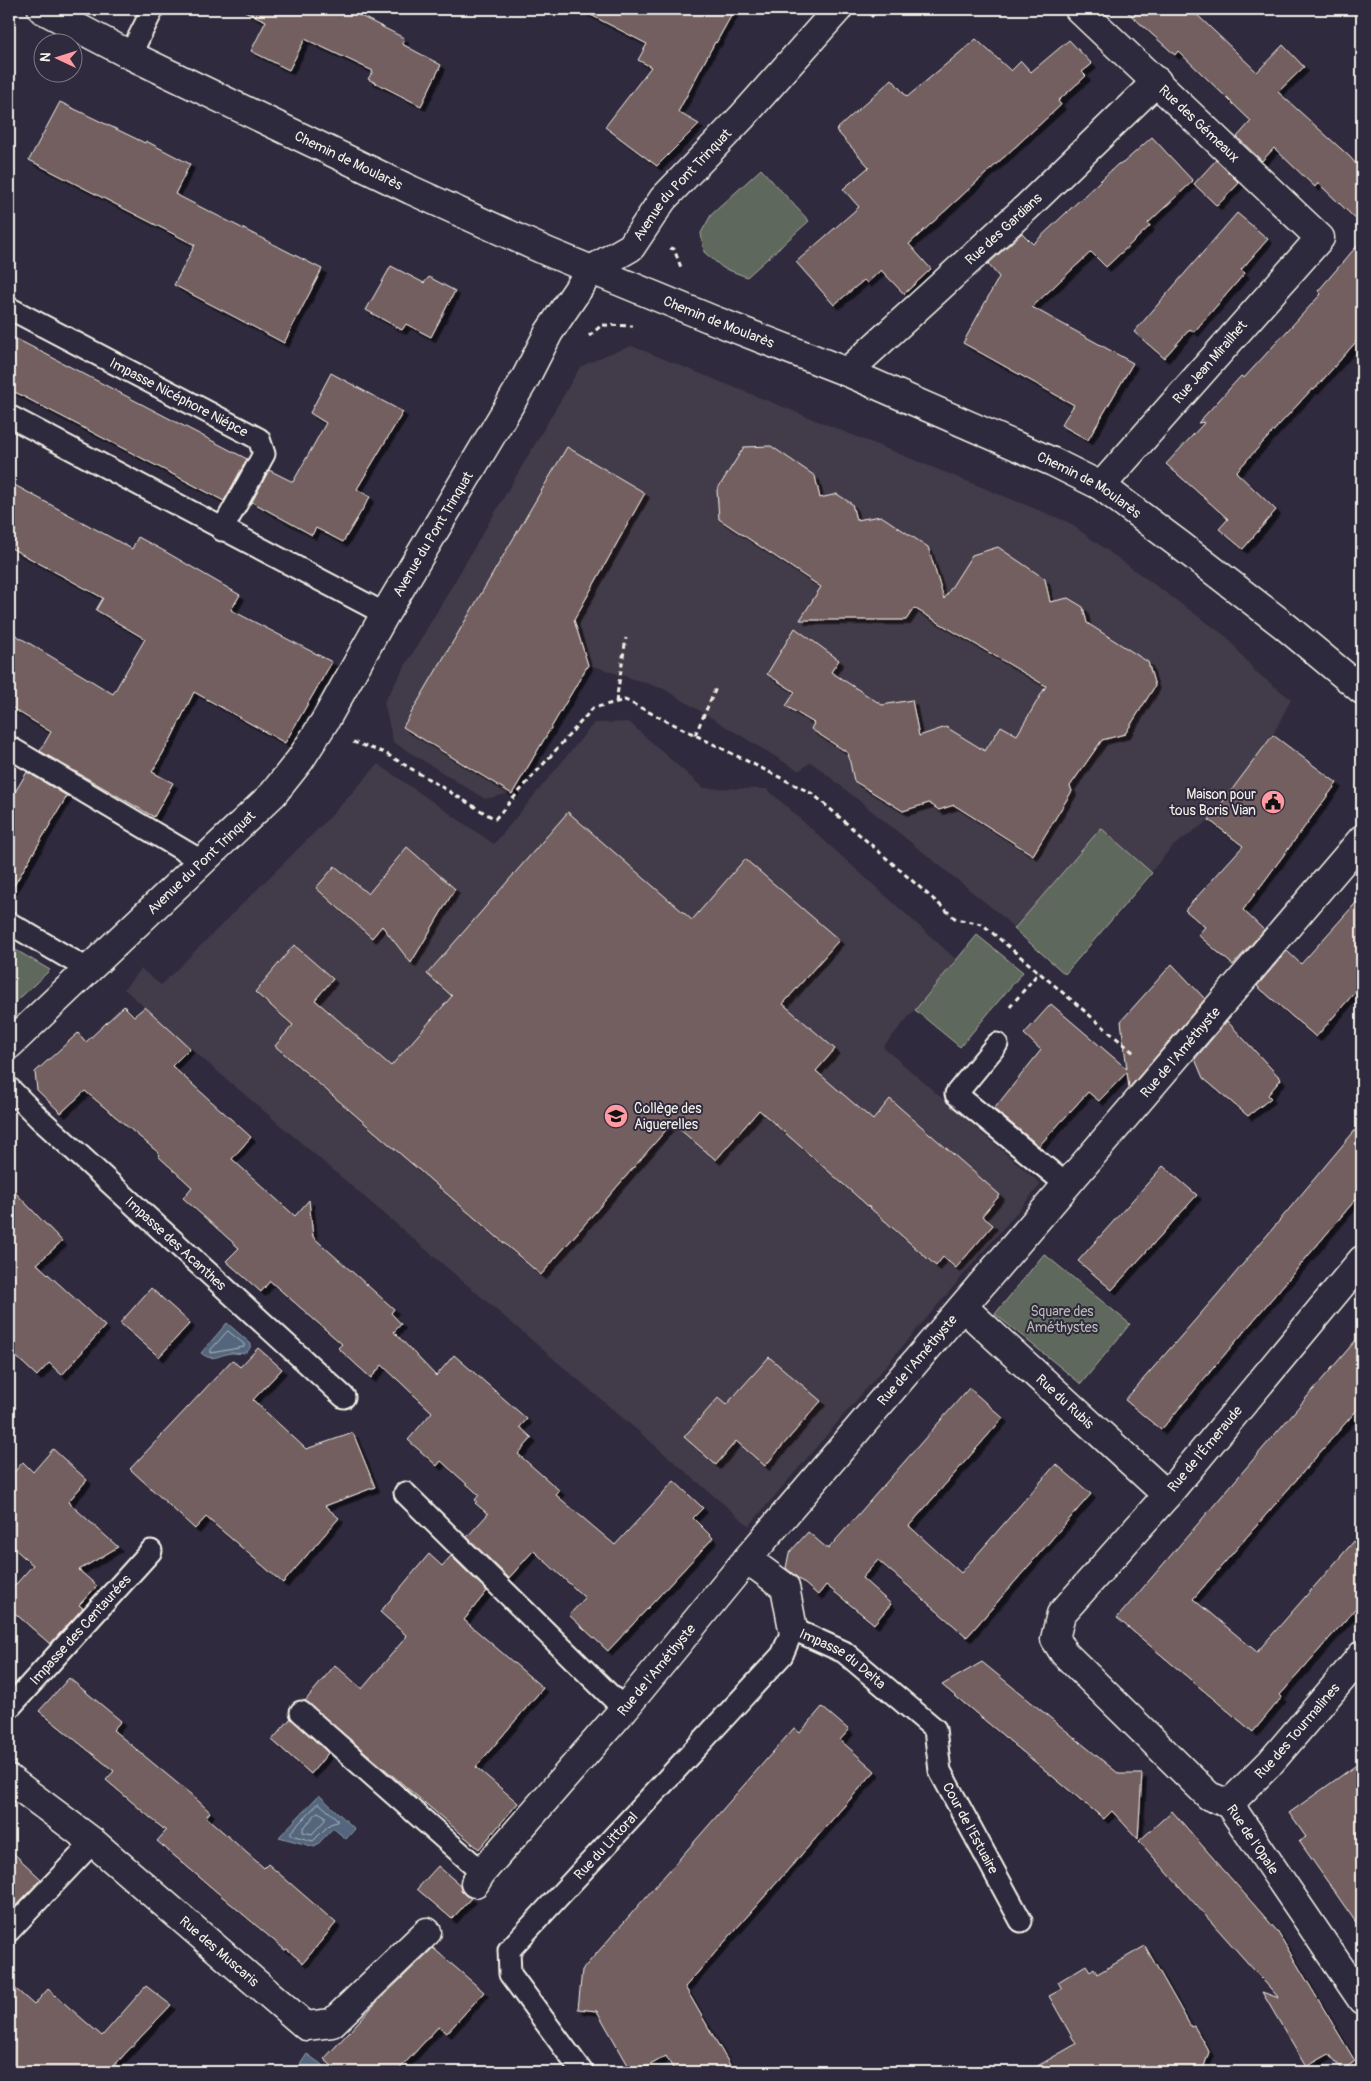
<svg xmlns="http://www.w3.org/2000/svg" width="1371" height="2081" font-family="Pangolin,sans-serif">
  <style>
    .built { fill: #433a48 }
    .green { fill: #5e675b; stroke: #a9aca2 }
    .water { fill: #52667d; stroke: #939ea8 }
    .lines { fill: none; stroke-linecap: round; stroke-linejoin: round }
    .shore { stroke: #b3b9bd; stroke-width: 1 }
    .building { fill: #735e60; stroke: #f4f1e8; filter: url(#shadow) }
    .lane-casing { stroke: #f4f1e8; stroke-width: 25 }
    .street-casing { stroke: #f4f1e8; stroke-width: 31 }
    .secondary-casing { stroke: #f4f1e8; stroke-width: 31 }
    .path { stroke: #f4f1e8; stroke-width: 3; stroke-dasharray: 5 4; stroke-linecap: butt }
    .lane { stroke: #2f2a3d; stroke-width: 21 }
    .street { stroke: #2f2a3d; stroke-width: 28 }
    .secondary { stroke: #2f2a3d; stroke-width: 28 }
    .labels { text-anchor: middle; dominant-baseline: central; stroke-width: 4; stroke-linejoin: round; paint-order: stroke }
    .street-label { font-size: 14px; fill: #f4f1e8; stroke: #2f2a3d }
    .poi-label { font-size: 14px; fill: #f4f1e8; stroke: #2f2a3d; text-anchor: end }
    .park-label { font-size: 14px; fill: #b8bab0; stroke: #2f2a3d }
  </style>
  <defs>
    <filter id="shadow"><feDropShadow dx="4.5" dy="4.5" stdDeviation="0" flood-color="#0009"/></filter>
  </defs>
  <rect width="100%" height="100%" fill="#2f2a3d"/>
  <filter id="ink" filterUnits="userSpaceOnUse"><feTurbulence type="fractalNoise" baseFrequency=".02" numOctaves="2"/><feDisplacementMap in="SourceGraphic" scale="10" xChannelSelector="R" yChannelSelector="G"/><feConvolveMatrix kernelMatrix="1 2 1 2 8 2 1 2 1" color-interpolation-filters="sRGB"/></filter>
  <g filter="url(#ink)">
    <g class="built">
      <path d="M632,346L1068,522L1227,637L1255,671L1291,699L1273,735L1209,820L1172,847L1065,974L1014,929L1002,916L811,762L799,771L664,689L587,664L512,793L485,799L393,742L384,702L580,367L606,355Z"/>
      <path d="M629,722L703,788L767,789L957,960L883,1047L1041,1184L749,1526L190,1048L124,989L141,969L161,985L330,817L378,764L494,844L594,723Z"/>
    </g>
    <g class="green">
      <path d="M761,169L809,221L747,277L723,268L704,252L701,233L711,215Z"/>
      <path d="M1101,828L1152,873L1065,974L1014,929Z"/>
      <path d="M977,935L1023,972L960,1047L915,1010Z"/>
      <path d="M9,946L50,970L9,1008Z"/>
      <path d="M1044,1254L1130,1324L1081,1384L995,1314Z"/>
    </g>
    <g class="water">
      <path d="M227,1323L251,1344C250,1348 249,1352 244,1353C240,1354 236,1353 232,1353C219,1354 213,1363 201,1353Z"/>
      <path d="M319,1795L355,1829L346,1839L333,1828L315,1847L279,1837Z"/>
      <path d="M307,2054L332,2072H295Z"/>
    </g>
    <g class="lines">
      <g class="shore">
        <path d="M228,1331L244,1344V1347L211,1353V1350Z"/>
        <path d="M319,1803L337,1819V1822L330,1824L313,1841L291,1835V1832Z"/>
        <path d="M318,1812L325,1816V1820L312,1834L303,1832V1829Z"/>
      </g>
    </g>
    <g class="building">
      <path d="M240,9H347L404,38L402,44L441,65L421,106L368,79L373,71L305,39L289,70L251,51L266,21Z"/>
      <path d="M579,9H735L716,43L715,42L678,112L699,124L657,166L605,127L651,67L638,60L647,44Z"/>
      <path d="M1124,9H1191L1257,72L1283,45L1304,67L1278,92L1350,157L1362,171V225L1318,183L1315,187L1274,148L1262,161L1237,137L1251,121L1178,51L1175,55Z"/>
      <path d="M976,39L1011,71L1021,61L1031,72L1069,40L1092,64L1082,72L1086,76L1058,101L1061,105L909,244L931,269L904,294L881,270L867,283L864,280L834,305L796,262L859,207L843,189L869,167L836,130L892,79L907,97Z"/>
      <path d="M60,102L145,143L146,141L190,164L175,194L322,269L284,343L174,285L195,245L29,160Z"/>
      <path d="M1152,137L1193,181L1148,223L1150,226L1106,267L1091,252L1032,307L1133,363L1088,440L1061,425L1074,405L963,343L999,277L988,264L1022,233L1033,244L1118,164L1123,163Z"/>
      <path d="M1216,160L1239,183L1217,206L1194,184Z"/>
      <path d="M1237,213L1268,239L1241,270L1245,273L1194,332L1190,329L1164,358L1134,332Z"/>
      <path d="M1362,240V335L1314,390L1312,389L1236,472L1276,510L1243,549L1219,529L1228,519L1166,464L1205,422L1198,423L1241,376L1244,378L1321,294L1318,291Z"/>
      <path d="M391,266L424,283L429,277L455,291L431,337L406,324L402,330L366,310Z"/>
      <path d="M9,335L247,459L224,501L9,389Z"/>
      <path d="M331,373L403,412L357,489L370,497L343,542L316,528L312,535L252,502L269,470L293,482L326,423L310,413Z"/>
      <path d="M771,446L815,476L820,498L837,494L852,504L856,520L881,516L928,547L944,599L972,555L998,547L1045,579L1050,602L1068,598L1083,607L1087,623L1148,662L1155,686L1125,734L1102,740L1070,786L1072,791L1033,855L954,805L939,810L929,803L903,811L854,781L848,753L811,729L814,723L786,706L795,692L767,674L795,628L839,660L831,672L882,705L912,700L919,736L946,727L985,751L1001,726L1017,735L1046,686L914,608L906,620H800L821,587L719,519L717,490L744,447Z"/>
      <path d="M567,447L645,493L574,620L588,665L512,794L403,727Z"/>
      <path d="M9,482L132,549L138,537L166,552L240,595L231,610L332,662L285,743L194,692L170,741L152,772L173,783L154,817L40,751L51,732L9,706V631L113,694L145,639L96,610L103,598L9,547Z"/>
      <path d="M1273,735L1337,783L1243,910L1264,930L1233,965L1198,935L1205,927L1185,910L1243,846L1209,820Z"/>
      <path d="M27,772L67,796L9,894V802Z"/>
      <path d="M568,812L692,920L745,859L839,940L783,1004L835,1049L816,1071L873,1120L890,1099L1000,1195L982,1216L993,1225L956,1268L943,1257L936,1266L759,1110L716,1160L672,1123L541,1275L275,1046L293,1025L255,992L294,945L333,979L315,1000L391,1066L452,996L427,974Z"/>
      <path d="M407,847L455,889L411,963L382,926L372,938L316,888L335,866L368,894Z"/>
      <path d="M1362,896V984L1316,1037L1257,986L1287,951L1301,964Z"/>
      <path d="M1172,964L1205,999L1129,1088L1127,1072L1099,1101L1088,1092L1039,1146L994,1109L1041,1050L1024,1034L1051,1004L1127,1069L1121,1021Z"/>
      <path d="M124,1006L134,1016L145,1007L190,1048L172,1066L251,1137L232,1159L295,1216L309,1200L313,1237L394,1309L391,1313L401,1324L394,1332L436,1376L454,1355L527,1419L520,1427L532,1438L518,1454L560,1491L556,1495L615,1545L674,1481L703,1508L693,1518L713,1538L608,1651L569,1615L585,1598L535,1552L533,1551L509,1578L467,1537L488,1514L475,1503L477,1501L475,1500L479,1495L441,1461L437,1466L408,1440L432,1412L382,1365L371,1378L338,1348L342,1344L270,1281L261,1292L226,1261L239,1248L183,1198L192,1187L158,1156L160,1154L85,1091L61,1113L37,1090L35,1072L78,1033L86,1042Z"/>
      <path d="M1227,1021L1281,1079L1268,1095L1271,1098L1248,1116L1203,1078L1195,1059Z"/>
      <path d="M1362,1122V1192L1161,1430L1125,1400L1217,1295Z"/>
      <path d="M1163,1166L1197,1195L1112,1290L1078,1261Z"/>
      <path d="M9,1186L62,1241L37,1264L105,1326L62,1375L49,1363L37,1376L9,1350Z"/>
      <path d="M151,1288L190,1323L159,1357L120,1323Z"/>
      <path d="M1362,1333V1404L1193,1599L1257,1652L1362,1532V1601L1280,1695L1282,1697L1253,1732L1117,1618Z"/>
      <path d="M258,1348L282,1369L253,1400L306,1449L353,1433L375,1487L325,1506L339,1518L283,1583L206,1517L195,1529L130,1469L232,1360L240,1367Z"/>
      <path d="M769,1357L821,1401L765,1466L736,1441L716,1465L684,1437L718,1398L726,1405Z"/>
      <path d="M969,1388L1003,1418L909,1526L961,1573L1056,1464L1091,1494L967,1637L878,1560L862,1578L891,1604L874,1624L826,1585L818,1595L786,1568L789,1553L808,1532L828,1549Z"/>
      <path d="M53,1449L87,1480L68,1502L118,1547L79,1570L97,1586L79,1605L83,1608L50,1644L9,1608V1592L33,1565L9,1544V1478L23,1462L33,1472Z"/>
      <path d="M429,1554L442,1566L451,1556L487,1591L464,1620L543,1688L476,1767L518,1803L479,1849L305,1701L335,1665L362,1689L407,1636L380,1612Z"/>
      <path d="M982,1662L1119,1774H1142L1138,1839L1112,1811L1104,1819L942,1685Z"/>
      <path d="M69,1678L121,1721L113,1730L194,1797L210,1812L206,1817L264,1868L268,1864L336,1923L303,1963L287,1949L285,1950L157,1841L166,1831L106,1780L114,1771L39,1711Z"/>
      <path d="M822,1707L849,1730L840,1740L875,1771L685,1987L734,2072H675L666,2056L638,2072H632L597,2011L578,2009L582,1970L794,1728L800,1733Z"/>
      <path d="M291,1718L328,1753L311,1774L272,1740Z"/>
      <path d="M1362,1761V1931L1299,1841L1306,1837L1289,1813Z"/>
      <path d="M1172,1811L1277,1931L1355,2061L1343,2070L1329,2054L1306,2067L1262,1992L1279,1998L1139,1841Z"/>
      <path d="M9,1849L41,1879L9,1913Z"/>
      <path d="M438,1866L460,1885L461,1891L466,1896L471,1898L452,1919L417,1889Z"/>
      <path d="M1145,1946L1191,2027L1194,2026L1209,2052L1202,2072H1027L1076,2044L1049,1996L1062,1989L1058,1982L1086,1965L1090,1971L1094,1968L1097,1974Z"/>
      <path d="M433,1948L484,1992L447,2033L439,2026L397,2072H339L324,2059L373,2006Z"/>
      <path d="M9,1983L34,2005L48,1989L102,2036L146,1986L171,2005L108,2072H9Z"/>
    </g>
    <g class="lines">
      <g class="lane-casing">
        <g id="lane">
          <path d="M130,55L153,9"/>
          <path id="s1" d="M9,308L259,439L264,454L222,530"/>
          <path d="M9,416L385,614"/>
          <path d="M9,747L203,862"/>
          <path d="M9,923L89,970"/>
          <path d="M997,1044L956,1094L1067,1185"/>
          <path id="s2" d="M9,1088L39,1118L344,1397"/>
          <path d="M405,1493L624,1709"/>
          <path id="s3" d="M9,1708L151,1551"/>
          <path d="M301,1712L482,1872"/>
          <path d="M9,1931L93,1842"/>
          <path id="s4" d="M582,2072L510,1974L509,1950L782,1655L793,1629L844,1652L935,1729L940,1771L1021,1921"/>
        </g>
      </g>
      <g class="street-casing">
        <g id="street">
          <path id="s5" d="M1079,9L1320,238L1101,486"/>
          <path id="s6" d="M847,372L1027,207L1157,81"/>
          <path id="s7" d="M1362,1260L1167,1495L1061,1614L1055,1639L1064,1653L1209,1796L1229,1804L1362,2000"/>
          <path id="s8" d="M963,1307L1167,1495"/>
          <path d="M747,1559L785,1587L793,1629"/>
          <path id="s9" d="M9,1779L93,1842L306,2026L332,2023L427,1932"/>
          <path id="s10" d="M1229,1804L1270,1763L1362,1655"/>
          <path id="s11" d="M475,1883L482,1872L624,1709L747,1559L1362,839"/>
        </g>
      </g>
      <g class="secondary-casing">
        <g id="secondary">
          <path id="s12" d="M42,9L130,55L411,190L548,252L711,319L847,372L1053,462L1101,486L1180,545L1285,626L1362,690"/>
          <path id="s13" d="M9,1045L273,794L300,760L325,721L385,614L526,377L549,332L591,270L631,247L663,199L742,117L838,9"/>
        </g>
      </g>
      <g class="path">
        <path d="M871,17L878,9"/>
        <path d="M670,248L674,249L682,270"/>
        <path d="M589,336L602,325L633,326"/>
        <path d="M616,702L626,638"/>
        <path d="M695,735L716,688"/>
        <path d="M353,742L385,753L495,819L593,708L625,700L813,794L956,919L982,924L1134,1053"/>
        <path d="M1010,1007L1039,972"/>
      </g>
      <use href="#lane" class="lane"/>
      <use href="#street" class="street"/>
      <use href="#secondary" class="secondary"/>
    </g>
  </g>
  <defs>
    <g id="civic-disc" transform="scale(1.25)"><circle r="9.5" fill="#ff9aa2" stroke="#2f2a3d"/><path d="M-.6-6.5H3V-4.5H.6V-3L4-1V1h2V6H-6V1h2V-1L-.6-3ZM-1.2 2.5V6h2.4V2.5Z" fill="#111"/></g>
    <g id="school-disc" transform="scale(1.25)"><circle r="9.5" fill="#ff9aa2" stroke="#2f2a3d"/><path d="M0-5L7-2L0 1L-7-2ZM-4 1L0 2.5L4 1V4Q0 6-4 4Z" fill="#111"/></g>
  </defs>
  <g fill-rule="evenodd">
    <use href="#civic-disc" x="1273" y="802"/>
    <use href="#school-disc" x="616" y="1116"/>
  </g>
  <g class="labels">
    <g class="street-label">
      <text stroke="none"><textPath href="#s5" startOffset="166">Rue des Gémeaux</textPath></text>
      <text stroke="none"><textPath href="#s12" startOffset="342">Chemin de Moularès</textPath></text>
      <text stroke="none"><textPath href="#s13" startOffset="1105">Avenue du Pont Trinquat</textPath></text>
      <text stroke="none"><textPath href="#s6" startOffset="212">Rue des Gardians</textPath></text>
      <text stroke="none"><textPath href="#s12" startOffset="746">Chemin de Moularès</textPath></text>
      <text transform="translate(1210 362) rotate(-49)">Rue Jean Mirailhet</text>
      <text stroke="none"><textPath href="#s1" startOffset="192">Impasse Nicéphore Niépce</textPath></text>
      <text stroke="none"><textPath href="#s12" startOffset="1151">Chemin de Moularès</textPath></text>
      <text stroke="none"><textPath href="#s13" startOffset="670">Avenue du Pont Trinquat</textPath></text>
      <text stroke="none"><textPath href="#s13" startOffset="265">Avenue du Pont Trinquat</textPath></text>
      <text stroke="none"><textPath href="#s11" startOffset="1090">Rue de l'Améthyste</textPath></text>
      <text stroke="none"><textPath href="#s2" startOffset="228">Impasse des Acanthes</textPath></text>
      <text stroke="none"><textPath href="#s11" startOffset="685">Rue de l'Améthyste</textPath></text>
      <text stroke="none"><textPath href="#s8" startOffset="139">Rue du Rubis</textPath></text>
      <text transform="translate(1205 1449) rotate(-50)">Rue de l'Émeraude</text>
      <text stroke="none"><textPath href="#s3" startOffset="106">Impasse des Centaurées</textPath></text>
      <text stroke="none"><textPath href="#s4" startOffset="634">Impasse du Delta</textPath></text>
      <text stroke="none"><textPath href="#s11" startOffset="280">Rue de l'Améthyste</textPath></text>
      <text stroke="none"><textPath href="#s10" startOffset="100">Rue des Tourmalines</textPath></text>
      <text stroke="none"><textPath href="#s4" startOffset="858">Cour de l'Estuaire</textPath></text>
      <text stroke="none"><textPath href="#s7" startOffset="775">Rue de l'Opale</textPath></text>
      <text stroke="none"><textPath href="#s4" startOffset="288">Rue du Littoral</textPath></text>
      <text stroke="none"><textPath href="#s9" startOffset="272">Rue des Muscaris</textPath></text>
    </g>
    <g class="poi-label">
      <text x="1256" y="794">Maison pour<tspan x="1256" dy="16">tous Boris Vian</tspan></text>
      <text x="634" y="1108" text-anchor="start">Collège des<tspan x="634" dy="16">Aiguerelles</tspan></text>
    </g>
    <g class="park-label">
      <text x="1062" y="1311">Square des<tspan x="1062" dy="16">Améthystes</tspan></text>
    </g>
  </g>
  <rect width="1371" height="2081" fill="none" stroke="#2f2a3d" stroke-width="30"/>
  <rect x="15" y="15" width="1341" height="2051" fill="none" stroke="#f4f1e8" stroke-width="2" filter="url(#ink)"/>
  <g transform="translate(58 58) rotate(274)"><circle r="24" fill="#2f2a3d" stroke="#7e7a81"/>
  <path d="M0-4L9 19L0 12L-9 19Z" fill="#ff9aa2"/>
  <text y="-8" font-size="14" font-weight="bold" text-anchor="middle" fill="#f4f1e8">N</text>
  </g>
</svg>
